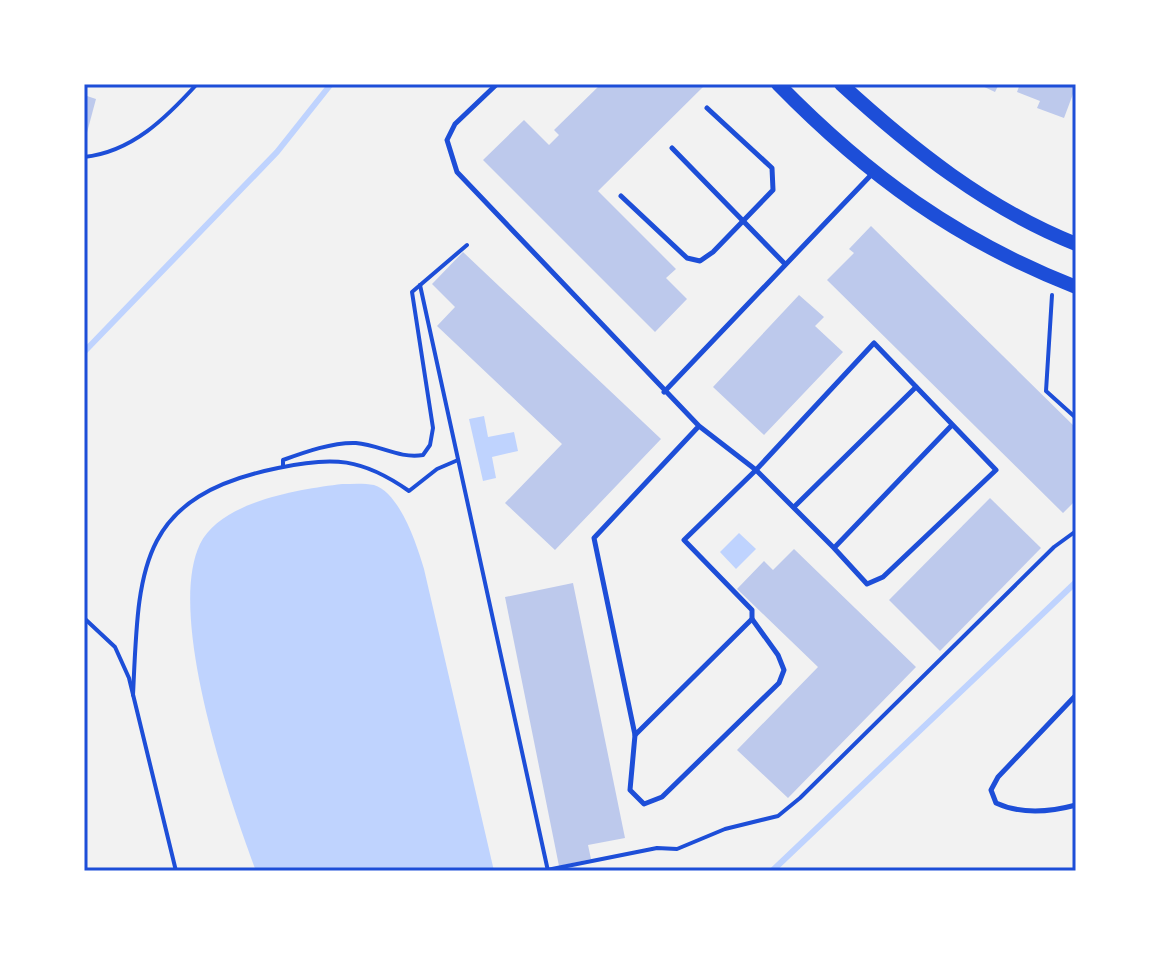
<svg xmlns="http://www.w3.org/2000/svg" width="1160" height="955" font-family="'Source Serif 4',serif">
  <style>
    .water { fill: #bfd3fe }
    .lines { fill: none; stroke-linecap: round; stroke-linejoin: round }
    .stream { stroke: #bfd3fe; stroke-width: 6 }
    .building { fill: #bdc9ec }
    .path { stroke: #1d4ed8; stroke-width: 4 }
    .service { stroke: #1d4ed8; stroke-width: 5 }
    .secondary { stroke: #1d4ed8; stroke-width: 14 }
    .neatline { fill: none; stroke: #1d4ed8; stroke-width: 3 }
  </style>
  <rect width="100%" height="100%" fill="#f2f2f2"/>
  <g class="water">
    <path d="M484,416L488,437L514,432L518,451L492,457L496,478L483,481L469,419Z"/>
    <path d="M342,484C352,484 364,483 374,485C400,493 417,545 424,569L494,871H256C229,799 166,615 200,544C221,501 301,489 342,484Z"/>
    <path d="M739,533L756,549L736,569L720,552Z"/>
  </g>
  <g class="lines">
    <g class="stream">
      <path d="M84,352L277,152L331,84"/>
      <path d="M772,871L1076,582"/>
    </g>
  </g>
  <g class="building">
    <path d="M601,84L704,86L598,191L676,269L666,278L687,299L655,332L483,160L524,120L549,145L559,135L554,130Z"/>
    <path d="M978,84H999L995,92Z"/>
    <path d="M1020,84H1076V86L1064,118L1037,108L1040,101L1017,92Z"/>
    <path d="M84,95L96,99L85,140H84Z"/>
    <path d="M871,226L1076,428V500L1063,513L827,280L854,253L849,249Z"/>
    <path d="M463,252L661,439L555,550L505,503L562,444L437,326L455,307L432,284Z"/>
    <path d="M799,295L824,317L815,326L843,352L764,435L713,387Z"/>
    <path d="M990,498L1041,548L940,651L889,600Z"/>
    <path d="M794,549L916,667L788,798L737,750L818,667L737,589L764,561L773,570Z"/>
    <path d="M573,583L625,838L588,845L591,859L559,866L505,597Z"/>
  </g>
  <g class="lines">
    <g class="path">
      <path d="M84,157C132,152 166,118 197,84"/>
      <path d="M420,285L548,871"/>
      <path d="M1052,295L1046,391L1076,418"/>
      <path d="M283,466V460C305,452 333,442 356,443C380,445 399,459 423,455L430,445L433,428L412,292L467,245"/>
      <path d="M84,618L115,647L129,678L176,871"/>
      <path d="M133,695C139,570 136,497 278,468C333,456 362,458 409,491L437,469L458,460"/>
      <path d="M547,870L657,848L677,849L725,829L778,816L800,798L1054,547L1076,531"/>
    </g>
    <g class="service">
      <path d="M497,84L455,124L447,140L457,172L699,426L756,470L684,540L752,610V619L635,735L594,538L699,426"/>
      <path d="M672,148L785,264"/>
      <path d="M621,196L687,258L700,261L713,252L773,190L772,168L707,108"/>
      <path d="M664,392L872,174"/>
      <path d="M794,507L916,387"/>
      <path d="M834,548L867,584L883,577L996,470L874,343L756,470L834,548L952,425"/>
      <path d="M1076,695L998,777L991,790L996,803C1020,814 1050,812 1076,805"/>
      <path d="M635,735L630,790L644,804L662,797L779,683L784,670L778,655L752,619"/>
    </g>
    <g class="secondary">
      <path d="M778,84C868,176 956,240 1076,287"/>
      <path d="M841,84C912,149 986,208 1076,244"/>
    </g>
  </g>
  <rect width="1160" height="955" fill="none" stroke="#ffffff" stroke-width="172"/>
  <rect x="86" y="86" width="988" height="783" class="neatline"/>
</svg>
